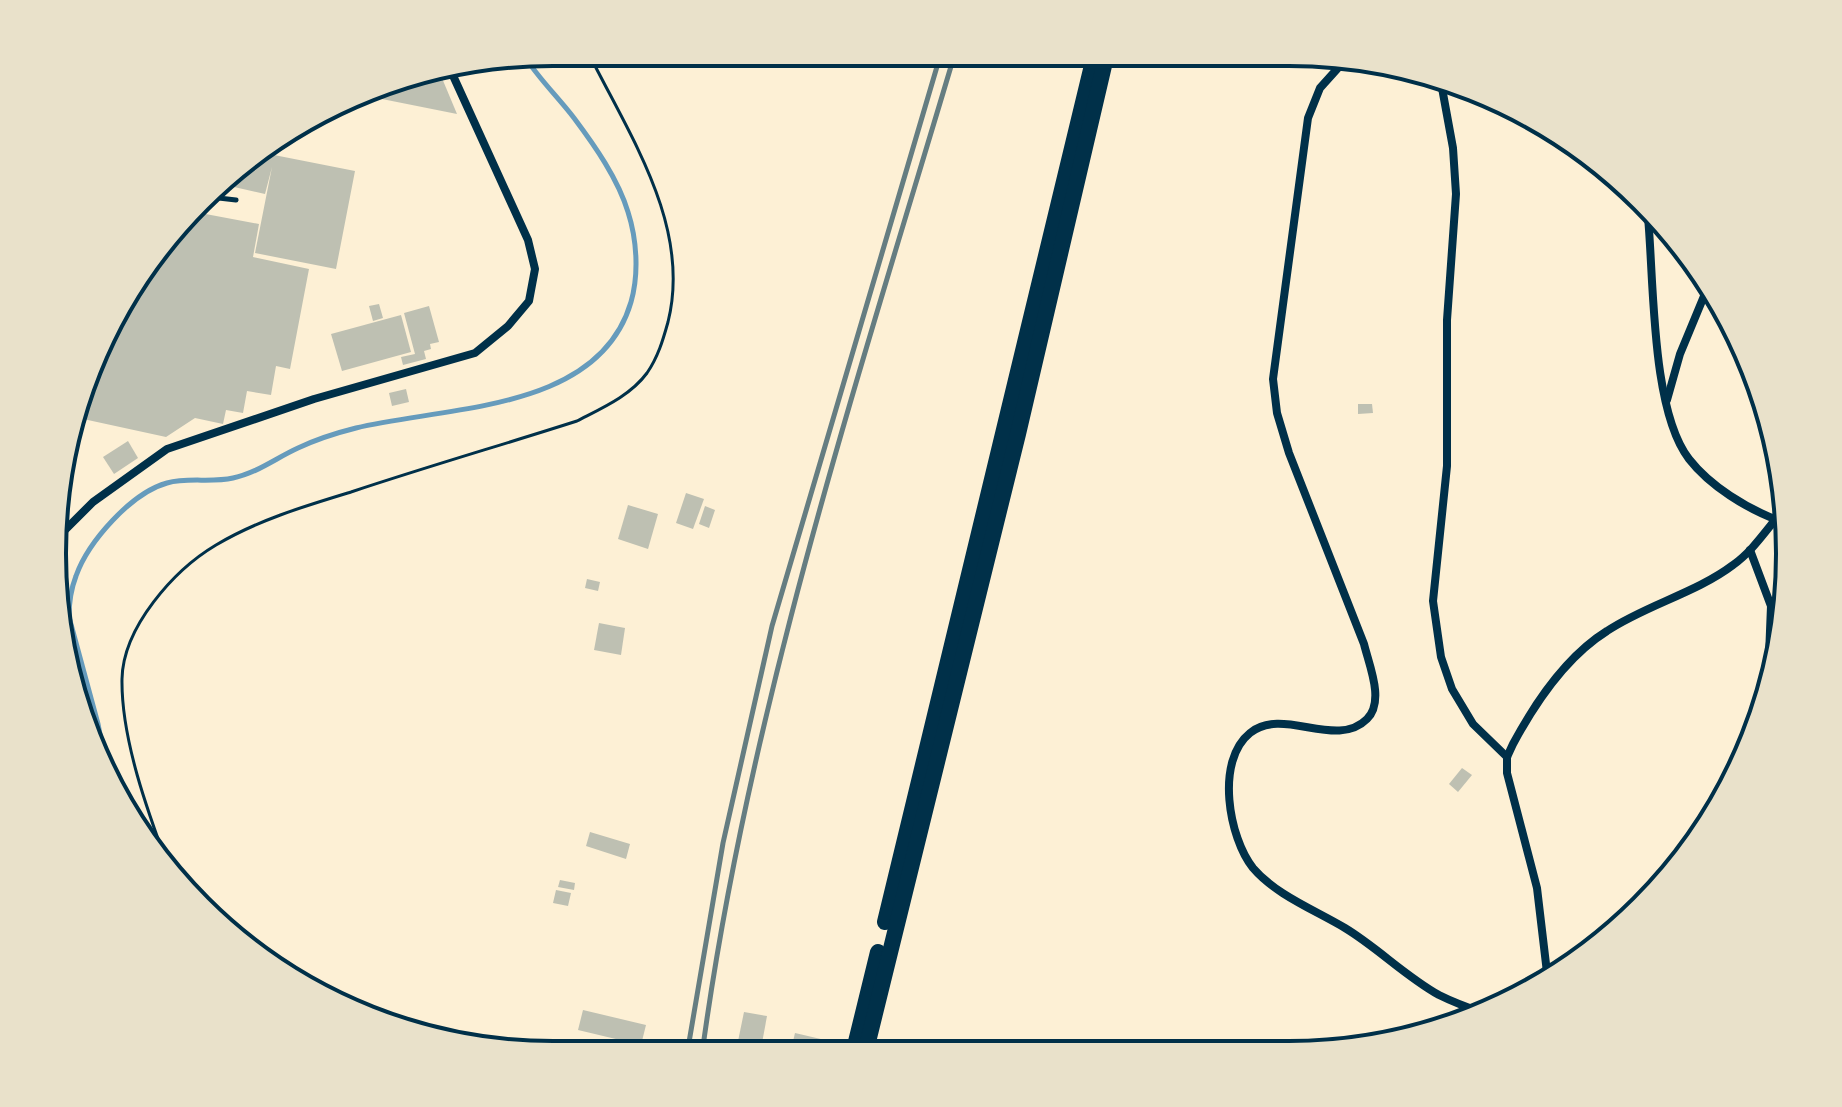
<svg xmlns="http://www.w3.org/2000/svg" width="1842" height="1107" font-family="'Archivo Narrow',sans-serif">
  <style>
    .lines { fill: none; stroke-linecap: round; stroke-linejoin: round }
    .stream { stroke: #669bbc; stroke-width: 5 }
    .building { fill: #bec0b2 }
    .path { stroke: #003049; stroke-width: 3 }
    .service { stroke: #003049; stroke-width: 5 }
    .minor { stroke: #003049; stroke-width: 8 }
    .trunk { stroke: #003049; stroke-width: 16 }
    .rail { stroke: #657d81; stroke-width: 5 }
    .rim { fill: none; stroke: #003049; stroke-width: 4 }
  </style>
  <rect width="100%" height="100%" fill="#fdf0d5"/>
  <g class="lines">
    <path class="stream" d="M106,765L98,724L69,617C69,603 71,589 76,576C88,542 131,493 167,483C188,477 211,483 233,478C257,473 276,458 298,448C317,439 336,433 356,428C447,406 599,412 631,302C639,274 637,240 628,212C618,179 595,146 574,118C558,97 539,79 525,57"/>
  </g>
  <g class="building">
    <path d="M439,71L457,114L362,95L393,78Z"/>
    <path d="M277,140L274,155L355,171L336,269L255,253L272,167L265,194L221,184L249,155Z"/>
    <path d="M195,212L259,224L253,257L309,269L290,369L276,366L271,395L247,391L243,413L226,410L223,424L195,418L166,437L74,417L78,393L123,302L129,303L137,275Z"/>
    <path d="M379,304L383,318L373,321L369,306Z"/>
    <path d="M429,306L439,342L430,344L431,349L424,351L426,359L403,365L401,357L415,354L404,313Z"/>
    <path d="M401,315L411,352L342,371L331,334Z"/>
    <path d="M406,389L409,402L392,406L389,393Z"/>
    <path d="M1358,404H1372L1373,413L1358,414Z"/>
    <path d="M128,441L138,458L114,474L103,457Z"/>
    <path d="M686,493L704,499L693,529L676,523Z"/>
    <path d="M628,505L658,514L648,549L618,539Z"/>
    <path d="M705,506L715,510L709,528L699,524Z"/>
    <path d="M587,579L600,582L598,591L585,588Z"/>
    <path d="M599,623L625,628L621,655L594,650Z"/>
    <path d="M1462,768L1472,775L1458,792L1449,784Z"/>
    <path d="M590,832L630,844L626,859L586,846Z"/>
    <path d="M560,880L575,883L574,890L558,887Z"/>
    <path d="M556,890L571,893L568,906L553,903Z"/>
    <path d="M583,1010L646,1025L641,1045L578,1030Z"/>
    <path d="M744,1012L767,1016L760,1054L736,1051Z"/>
    <path d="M795,1033L825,1040L822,1054H790Z"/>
    <path d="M571,1041L624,1053V1054H568Z"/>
  </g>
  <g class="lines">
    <path class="path" d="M170,872C149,815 121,740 122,679C123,627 174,570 216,545C258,520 305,506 351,492C426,467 502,445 577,421C602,408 630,396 647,373C658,357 663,340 668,322C692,226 629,135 588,52"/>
    <path class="service" d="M210,197L236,200"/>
    <g class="minor">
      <path d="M1347,58L1320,88L1308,118L1273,379L1277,413L1289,453L1364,644C1369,665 1385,701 1367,719C1336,750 1283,706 1250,733C1215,761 1229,838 1253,868C1276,895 1315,910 1345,928C1378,948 1405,976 1439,995C1453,1002 1469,1008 1484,1013"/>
      <path d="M1440,77L1453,148L1456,194L1447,320V466L1433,601L1441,657L1452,689L1473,724L1507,757"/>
      <path d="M1648,217C1654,280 1651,410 1689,459C1710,486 1747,509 1780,521"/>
      <path d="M1667,400L1680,354L1709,284"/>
      <path d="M54,541L93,502L167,449L314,399L475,353L508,326L529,301L535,269L528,240L450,69"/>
      <path d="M1750,550L1771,606L1768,681"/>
      <path d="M1548,981L1537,888L1507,773V757L1513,744C1535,703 1567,656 1607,631C1646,605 1696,593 1733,565C1750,553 1762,536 1775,520"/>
    </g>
    <g class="trunk">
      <path d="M885,922L1095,53"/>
      <path d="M853,1054L878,952"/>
      <path d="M865,1054L1018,434L1107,53"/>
    </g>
    <g class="rail">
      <path d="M687,1054L723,843L772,626L941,53"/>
      <path d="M702,1054C748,712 857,382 955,53"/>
    </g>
  </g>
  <path d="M0 0H1842V1107H0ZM553 66H1289A487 487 0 0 1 1776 553V554A487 487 0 0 1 1289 1041H553A487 487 0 0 1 66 554V553A487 487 0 0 1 553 66Z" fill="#e9e1ca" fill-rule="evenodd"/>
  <path class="rim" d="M553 66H1289A487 487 0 0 1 1776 553V554A487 487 0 0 1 1289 1041H553A487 487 0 0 1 66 554V553A487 487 0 0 1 553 66Z"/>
</svg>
